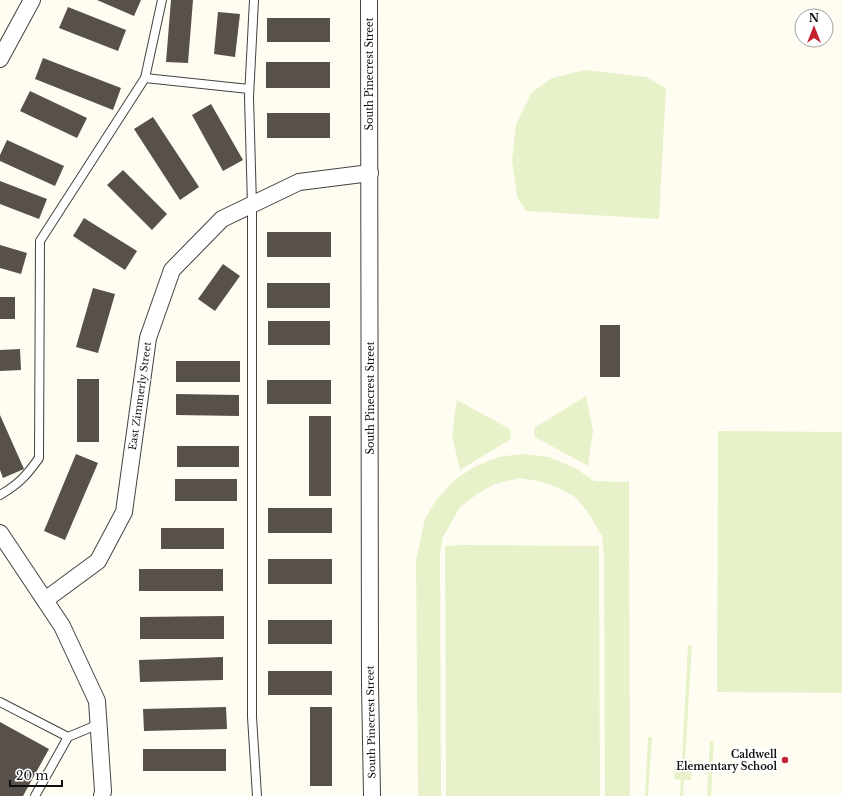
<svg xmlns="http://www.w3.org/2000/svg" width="842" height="796" font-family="'Libre Baskerville',serif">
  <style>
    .pitch { fill: #e7f2cb }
    .building { fill: #58504b }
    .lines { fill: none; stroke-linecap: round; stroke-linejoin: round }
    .lane-casing { stroke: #424242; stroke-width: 10 }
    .street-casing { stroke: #424242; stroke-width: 18 }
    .lane { stroke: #fff; stroke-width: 8 }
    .street { stroke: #fff; stroke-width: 16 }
    .poi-dot { fill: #c52131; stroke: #fff; stroke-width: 1.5 }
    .labels { text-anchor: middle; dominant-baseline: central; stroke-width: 4; stroke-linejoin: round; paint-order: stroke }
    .street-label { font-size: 10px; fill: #0f0f0f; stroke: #fff }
    .poi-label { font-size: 10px; font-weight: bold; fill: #0f0f0f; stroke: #fff; text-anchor: end }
  </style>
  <rect width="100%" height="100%" fill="#fffcf1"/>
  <g class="pitch">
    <path d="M585,70L646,77L666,88L659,219L526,211L517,197L512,160L516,125L531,93L552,78Z"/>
    <path d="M586,396L593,431L588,466L535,437L534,428Z"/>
    <path d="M457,400L510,429L511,439L460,470L452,435Z"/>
    <path d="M718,431L842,432V693L717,692Z"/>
    <path d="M523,454L549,457L577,469L594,481L629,482L630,796H605L604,555L602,536L587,511L574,496L556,487L538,481L519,478L495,484L477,494L460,507L443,537L440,553L441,796H418L416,560L425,519L436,500L456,479L474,467L498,457Z"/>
    <path d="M459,545L599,546L600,796H446L445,546Z"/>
    <path d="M688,645H692L685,761H692L691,780H684L683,796H680L681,780L674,779L675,760H682Z"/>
    <path d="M648,737H652L648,796H645Z"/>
    <path d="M710,741H714L711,796H707Z"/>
  </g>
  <g class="building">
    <path d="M97,0H141L134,16Z"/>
    <path d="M171,0H193L188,63L166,62Z"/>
    <path d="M68,7L126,30L118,51L59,28Z"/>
    <path d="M218,12L240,14L235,57L214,54Z"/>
    <rect x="267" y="18" width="63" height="24"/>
    <path d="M43,58L121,88L113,110L35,79Z"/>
    <rect x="266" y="62" width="64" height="26"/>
    <path d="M30,91L87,118L77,138L20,111Z"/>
    <path d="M211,104L243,160L223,171L192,115Z"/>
    <rect x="267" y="113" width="63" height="25"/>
    <path d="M153,117L199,187L180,200L134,129Z"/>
    <path d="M7,140L64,166L55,186L0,161V155Z"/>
    <path d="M123,170L167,214L152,230L107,185Z"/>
    <path d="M0,181L47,199L39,219L0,204Z"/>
    <path d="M84,218L137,251L125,270L73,236Z"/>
    <rect x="267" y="232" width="64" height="25"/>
    <path d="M0,245L27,253L21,274L0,268Z"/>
    <path d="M223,264L240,276L215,311L198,299Z"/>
    <rect x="267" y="283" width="63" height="25"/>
    <path d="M93,288L115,294L98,353L76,347Z"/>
    <rect x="0" y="297" width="15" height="22"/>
    <rect x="268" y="321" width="62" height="24"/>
    <rect x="600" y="325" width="20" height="52"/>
    <path d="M20,349L21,370L0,371V350Z"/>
    <rect x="176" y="361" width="64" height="21"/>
    <rect x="77" y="379" width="22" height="63"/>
    <rect x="267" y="380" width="64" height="24"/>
    <path d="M176,394L239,395V416L176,415Z"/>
    <path d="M0,415L24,469L3,478L0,470Z"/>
    <rect x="309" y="416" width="22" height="80"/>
    <rect x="177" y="446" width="62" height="21"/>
    <path d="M76,454L98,463L65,540L44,531Z"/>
    <rect x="175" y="479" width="62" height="22"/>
    <rect x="268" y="508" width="64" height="25"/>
    <rect x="161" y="528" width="63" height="21"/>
    <rect x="268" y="559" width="64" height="25"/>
    <rect x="139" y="569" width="84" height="22"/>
    <path d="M224,616V639H140V617Z"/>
    <rect x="268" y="620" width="64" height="24"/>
    <path d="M223,657V680L140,682L139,660Z"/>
    <rect x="268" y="671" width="64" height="24"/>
    <path d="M226,707L227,729L144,731L143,709Z"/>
    <rect x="310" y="707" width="22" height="79"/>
    <path d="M0,722L49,749L23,796H0Z"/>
    <rect x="143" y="749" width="83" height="22"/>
  </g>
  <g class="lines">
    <g class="lane-casing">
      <g id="lane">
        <path d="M254,0L249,97L252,205V717L257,796"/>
        <path d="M145,78L249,89"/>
        <path d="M0,495C19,484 27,475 39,458L40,241L145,78L162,0"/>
        <path d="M0,702L68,737L99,724"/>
        <path d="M35,796L68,737"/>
      </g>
    </g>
    <g class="street-casing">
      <g id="street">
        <path d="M369,0L370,685L372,796"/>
        <path d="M0,59L32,0"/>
        <path d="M0,533L62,626L97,701L103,791L102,796"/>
        <path d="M45,600L98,561L124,512L148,338L172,270L222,219L299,182L370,173"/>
      </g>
    </g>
    <use href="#lane" class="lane"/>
    <use href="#street" class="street"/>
  </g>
  <circle class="poi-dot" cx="785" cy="760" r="4"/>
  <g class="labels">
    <g class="street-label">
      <text transform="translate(369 74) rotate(-90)">South Pinecrest Street</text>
      <text transform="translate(140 396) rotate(-82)">East Zimmerly Street</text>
      <text transform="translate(370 398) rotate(-90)">South Pinecrest Street</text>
      <text transform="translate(371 722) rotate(-91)">South Pinecrest Street</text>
    </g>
    <g class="poi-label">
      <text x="777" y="754">Caldwell<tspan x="777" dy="12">Elementary School</tspan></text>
    </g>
  </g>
  <g transform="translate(814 28)"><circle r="19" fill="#ffffff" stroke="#9f9f9f"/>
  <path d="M0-3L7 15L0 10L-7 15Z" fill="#c52131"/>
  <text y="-6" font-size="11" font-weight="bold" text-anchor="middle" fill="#0f0f0f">N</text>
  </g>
  <path d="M10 780v6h52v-6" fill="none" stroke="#0f0f0f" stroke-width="2"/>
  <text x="16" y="780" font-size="12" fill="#0f0f0f" stroke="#ffffff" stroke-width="3" paint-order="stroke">20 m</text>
</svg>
